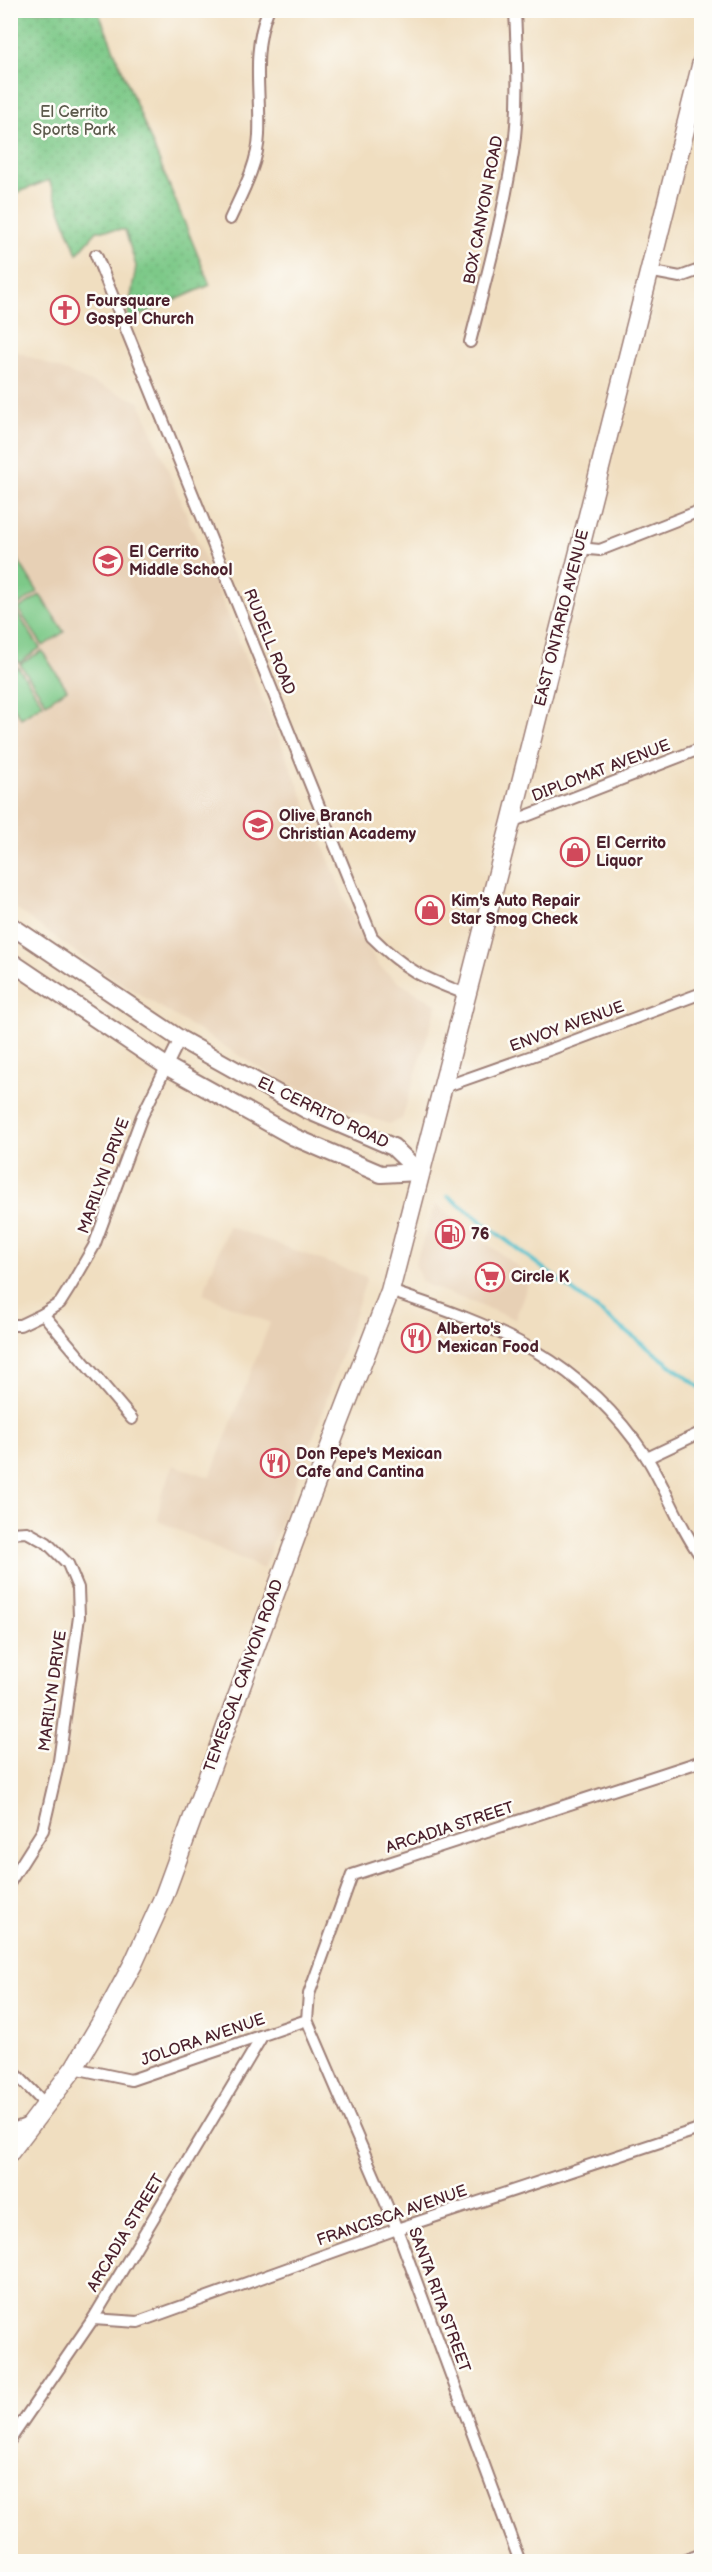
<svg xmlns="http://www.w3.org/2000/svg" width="712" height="2572" font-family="'Balsamiq Sans',sans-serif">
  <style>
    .built { fill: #e7d0b5 }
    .grass { fill: #7dc988; stroke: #64745a; stroke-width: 1.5 }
    .park { fill: url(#park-dots); stroke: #64745a; stroke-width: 1.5 }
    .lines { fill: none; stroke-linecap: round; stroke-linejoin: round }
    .stream { stroke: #53c0cc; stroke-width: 4 }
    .minor-casing { stroke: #9d7e76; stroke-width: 14 }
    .secondary-casing { stroke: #9d7e76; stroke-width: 20 }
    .primary-casing { stroke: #9d7e76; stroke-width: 21 }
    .minor { stroke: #fff; stroke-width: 10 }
    .secondary { stroke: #fff; stroke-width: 16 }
    .primary { stroke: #fff; stroke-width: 18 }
    .labels { text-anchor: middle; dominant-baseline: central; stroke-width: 5; stroke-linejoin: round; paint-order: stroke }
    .park-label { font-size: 16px; fill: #5c5a4c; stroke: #fdfcf7 }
    .street-label { font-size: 16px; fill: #4a1f2b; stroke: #fdfcf7 }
    .poi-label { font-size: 16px; font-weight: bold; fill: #4a1f2b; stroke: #fdfcf7; text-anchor: start }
  </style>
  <defs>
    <pattern id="park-dots" width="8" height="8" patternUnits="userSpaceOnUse" patternTransform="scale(1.5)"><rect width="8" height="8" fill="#7dc988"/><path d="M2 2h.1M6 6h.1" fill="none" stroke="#6eac76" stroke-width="1.8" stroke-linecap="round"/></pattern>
  </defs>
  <rect width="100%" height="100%" fill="#fdfcf7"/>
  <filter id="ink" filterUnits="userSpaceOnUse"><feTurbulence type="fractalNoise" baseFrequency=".0167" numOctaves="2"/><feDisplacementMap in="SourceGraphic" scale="12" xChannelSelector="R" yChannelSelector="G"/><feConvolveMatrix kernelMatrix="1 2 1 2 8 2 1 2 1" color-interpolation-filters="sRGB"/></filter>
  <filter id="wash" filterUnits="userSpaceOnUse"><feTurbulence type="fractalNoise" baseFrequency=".008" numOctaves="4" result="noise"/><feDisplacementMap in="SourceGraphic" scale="24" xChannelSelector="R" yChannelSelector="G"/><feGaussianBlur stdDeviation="1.35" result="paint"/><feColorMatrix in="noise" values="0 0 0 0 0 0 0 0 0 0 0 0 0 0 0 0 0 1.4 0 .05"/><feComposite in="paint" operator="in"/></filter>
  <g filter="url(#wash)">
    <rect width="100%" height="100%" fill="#f0dec0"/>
    <g class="built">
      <path d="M11,349L140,402L358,930L379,966L397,981L437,1005L402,1119L389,1124L330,1104L276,1078L100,970L11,905Z"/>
      <path d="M436,1204L531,1277L515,1319L427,1285L421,1280L415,1263Z"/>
      <path d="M228,1226L367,1277L320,1419L263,1569L158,1521L161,1497L173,1465L210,1477L270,1323L203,1294Z"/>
    </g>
    <g class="grass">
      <path d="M15,555L38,592L17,606L11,597V558Z"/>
      <path d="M40,595L64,632L43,646L18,609Z"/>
      <path d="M16,611L40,648L19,663L11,650V614Z"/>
      <path d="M42,651L67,689L46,703L20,664Z"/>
      <path d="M18,667L43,704L21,718L11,703V671Z"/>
    </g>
    <path class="park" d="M11,11H98L210,285L127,321L136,266L125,230H98L77,254L49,180L11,195Z"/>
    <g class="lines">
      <path class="stream" d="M448,1196L702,1389"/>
    </g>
  </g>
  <g filter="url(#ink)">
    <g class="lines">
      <g class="minor-casing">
        <g id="minor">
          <path d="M692,10L702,13"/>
          <path d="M230,219C242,193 258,164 259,135C261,91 251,54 268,10"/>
          <path d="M96,255L372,937C405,970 423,978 466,994"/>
          <path d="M648,271L680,277L702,269"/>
          <path d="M470,342C486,279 503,217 513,153C520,106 517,58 515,10"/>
          <path d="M579,548L600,550L702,510"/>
          <path d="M511,822L702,748"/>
          <path d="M441,1088L549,1050L702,993"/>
          <path d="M390,1291C498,1327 581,1358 647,1458C667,1490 679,1527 702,1558"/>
          <path d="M43,1314L132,1419"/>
          <path d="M10,1325H20L43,1314L60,1303L72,1284L94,1246L142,1116L180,1039"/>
          <path d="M647,1458L702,1432"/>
          <path d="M10,1533L27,1532L47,1543L68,1564L78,1588L79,1617L59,1761L43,1830L10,1882"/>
          <path d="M307,2020L397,2229L520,2562"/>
          <path d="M307,2020L309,1994L352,1875L702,1761"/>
          <path d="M10,2068L45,2104"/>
          <path d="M74,2068L131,2080L307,2020"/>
          <path d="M10,2130L29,2123"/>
          <path d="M93,2319L138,2322L397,2229L702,2128"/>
          <path d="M10,2440L93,2319L261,2038"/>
          <path d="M680,2562L702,2554"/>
        </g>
      </g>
      <g class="secondary-casing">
        <g id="secondary">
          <path d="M10,925L180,1039L307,1110L393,1147L419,1172"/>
          <path d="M10,961L166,1066L294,1137L381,1174L419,1172"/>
        </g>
      </g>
      <g class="primary-casing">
        <path id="primary" d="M10,2152L74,2068L106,2014L133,1964L164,1896L309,1501L390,1291L511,822L702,62"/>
      </g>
      <use href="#minor" class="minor"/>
      <use href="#secondary" class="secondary"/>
      <use href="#primary" class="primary"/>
    </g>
  </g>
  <defs>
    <g id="church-ring" transform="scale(1.5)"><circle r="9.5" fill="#fdfcf7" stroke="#d1495b" stroke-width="1.5"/><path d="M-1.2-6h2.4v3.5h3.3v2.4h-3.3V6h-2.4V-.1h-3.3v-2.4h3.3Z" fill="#d1495b"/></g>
    <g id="school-ring" transform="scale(1.5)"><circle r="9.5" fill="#fdfcf7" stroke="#d1495b" stroke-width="1.5"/><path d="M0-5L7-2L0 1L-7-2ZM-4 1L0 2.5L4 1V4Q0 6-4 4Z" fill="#d1495b"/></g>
    <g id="shop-ring" transform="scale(1.5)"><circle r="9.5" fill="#fdfcf7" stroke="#d1495b" stroke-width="1.5"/><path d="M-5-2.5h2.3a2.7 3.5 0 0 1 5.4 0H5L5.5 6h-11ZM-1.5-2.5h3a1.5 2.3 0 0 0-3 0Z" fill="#d1495b"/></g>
    <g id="fuel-ring" transform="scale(1.5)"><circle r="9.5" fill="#fdfcf7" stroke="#d1495b" stroke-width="1.5"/><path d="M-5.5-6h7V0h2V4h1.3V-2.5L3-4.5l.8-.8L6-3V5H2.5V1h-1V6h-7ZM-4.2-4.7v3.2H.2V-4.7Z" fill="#d1495b"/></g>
    <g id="supermarket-ring" transform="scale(1.5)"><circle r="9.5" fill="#fdfcf7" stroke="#d1495b" stroke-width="1.5"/><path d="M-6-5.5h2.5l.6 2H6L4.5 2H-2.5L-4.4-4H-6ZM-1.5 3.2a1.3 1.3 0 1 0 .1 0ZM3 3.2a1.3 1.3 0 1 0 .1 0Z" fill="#d1495b"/></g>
    <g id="restaurant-ring" transform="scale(1.5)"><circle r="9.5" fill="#fdfcf7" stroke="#d1495b" stroke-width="1.5"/><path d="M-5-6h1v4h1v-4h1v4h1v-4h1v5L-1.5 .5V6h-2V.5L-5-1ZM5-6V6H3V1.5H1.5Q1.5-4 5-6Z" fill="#d1495b"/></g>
  </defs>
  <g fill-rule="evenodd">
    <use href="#church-ring" x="65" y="310"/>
    <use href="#school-ring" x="108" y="561"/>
    <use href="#school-ring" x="258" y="825"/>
    <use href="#shop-ring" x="575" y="852"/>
    <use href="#shop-ring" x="430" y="910"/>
    <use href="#fuel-ring" x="450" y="1234"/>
    <use href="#supermarket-ring" x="490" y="1277"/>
    <use href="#restaurant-ring" x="416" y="1338"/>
    <use href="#restaurant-ring" x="275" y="1463"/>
  </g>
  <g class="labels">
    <g class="park-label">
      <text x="74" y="112">El Cerrito<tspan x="74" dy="18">Sports Park</tspan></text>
    </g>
    <g class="street-label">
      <text transform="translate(484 210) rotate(-79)">BOX CANYON ROAD</text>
      <text transform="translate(562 618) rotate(-76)">EAST ONTARIO AVENUE</text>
      <text transform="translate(269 642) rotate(68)">RUDELL ROAD</text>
      <text transform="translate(601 771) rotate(-21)">DIPLOMAT AVENUE</text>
      <text transform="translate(567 1027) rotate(-20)">ENVOY AVENUE</text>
      <text transform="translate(323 1113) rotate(26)">EL CERRITO ROAD</text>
      <text transform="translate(104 1176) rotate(-70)">MARILYN DRIVE</text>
      <text transform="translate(244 1676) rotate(-70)">TEMESCAL CANYON ROAD</text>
      <text transform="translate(53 1691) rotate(-82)">MARILYN DRIVE</text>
      <text transform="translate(450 1828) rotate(-18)">ARCADIA STREET</text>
      <text transform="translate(203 2040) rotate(-19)">JOLORA AVENUE</text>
      <text transform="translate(392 2216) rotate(-19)">FRANCISCA AVENUE</text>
      <text transform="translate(126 2233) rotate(-59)">ARCADIA STREET</text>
      <text transform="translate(439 2300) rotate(70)">SANTA RITA STREET</text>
    </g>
    <g class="poi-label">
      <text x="86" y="301">Foursquare<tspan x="86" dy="18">Gospel Church</tspan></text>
      <text x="129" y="552">El Cerrito<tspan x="129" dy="18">Middle School</tspan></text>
      <text x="279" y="816">Olive Branch<tspan x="279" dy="18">Christian Academy</tspan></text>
      <text x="596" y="843">El Cerrito<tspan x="596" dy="18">Liquor</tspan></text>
      <text x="451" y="901">Kim's Auto Repair<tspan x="451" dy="18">Star Smog Check</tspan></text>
      <text x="471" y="1234">76</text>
      <text x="511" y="1277">Circle K</text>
      <text x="437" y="1329">Alberto's<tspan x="437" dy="18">Mexican Food</tspan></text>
      <text x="296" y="1454">Don Pepe's Mexican<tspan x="296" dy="18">Cafe and Cantina</tspan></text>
    </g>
  </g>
  <rect width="712" height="2572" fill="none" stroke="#fdfcf7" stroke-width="36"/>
</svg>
